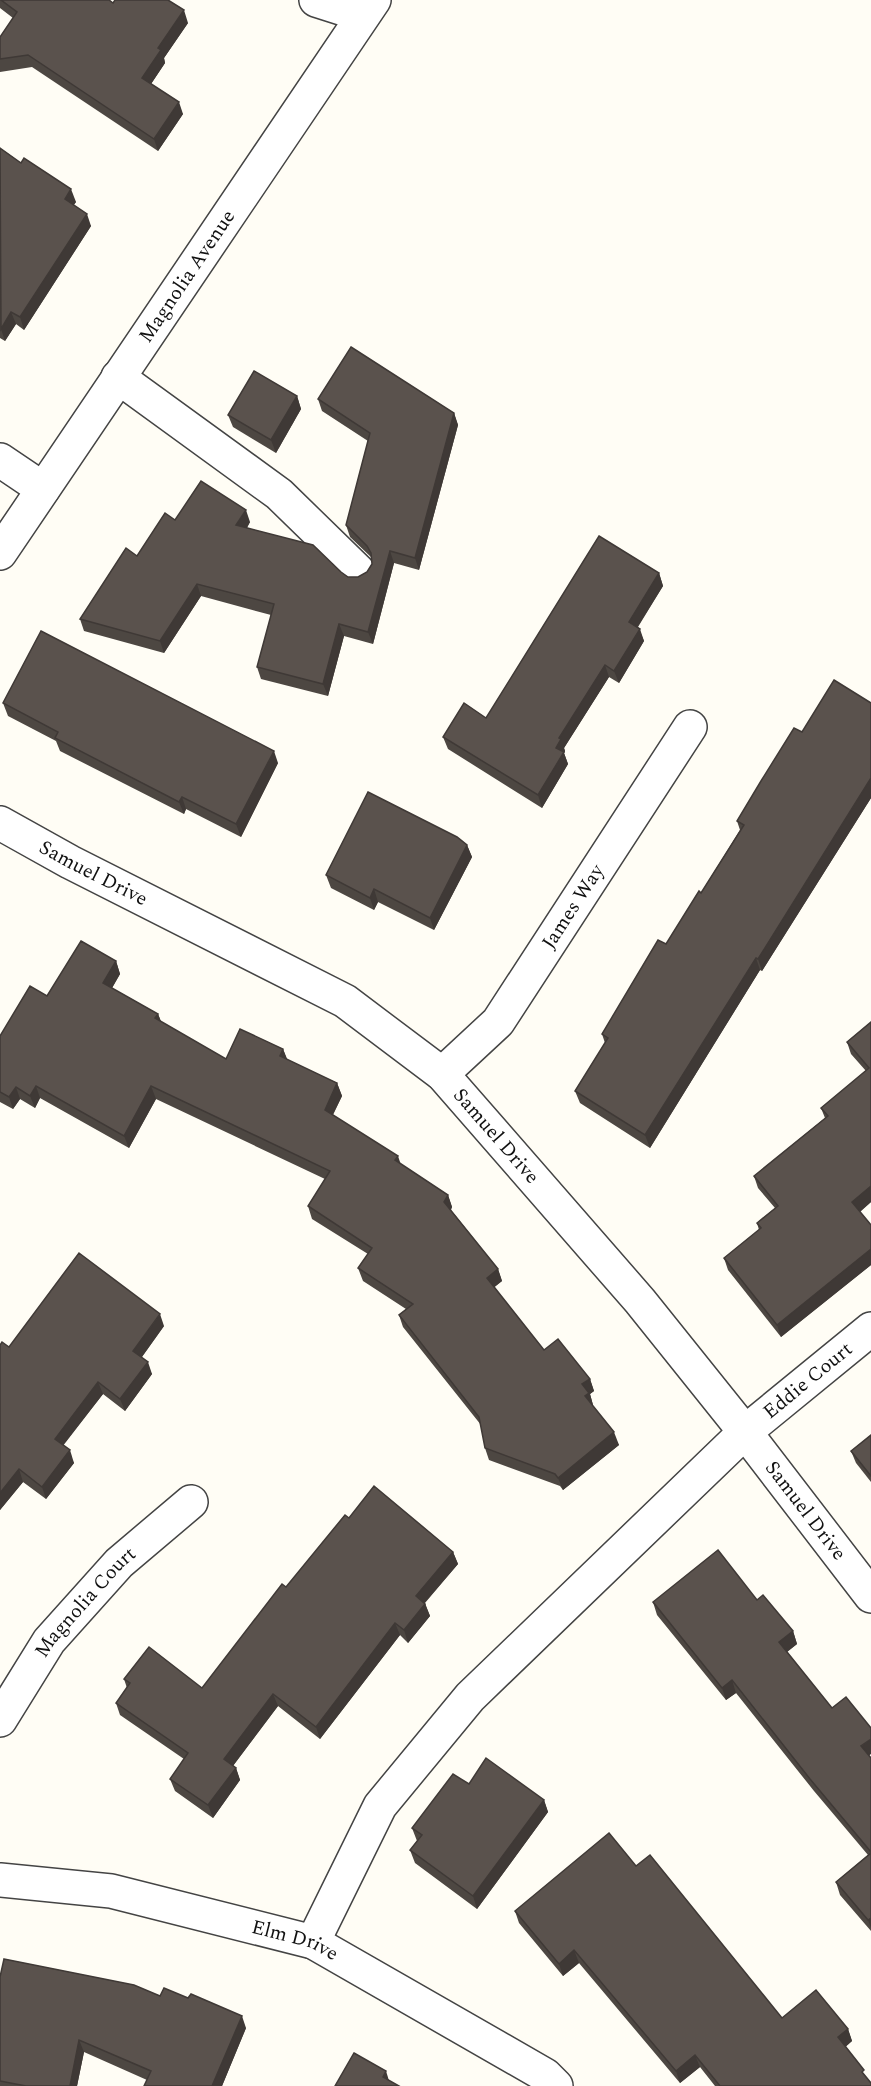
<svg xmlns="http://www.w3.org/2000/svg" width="871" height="2086" font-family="Spectral,serif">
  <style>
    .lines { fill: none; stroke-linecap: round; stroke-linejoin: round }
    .minor-casing { stroke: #444; stroke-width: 36 }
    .minor { stroke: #fff; stroke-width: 33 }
    .wall { fill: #4d4742 }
    .shaded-wall { fill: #3f3936 }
    .building { fill: #5a524d; stroke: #3f3936; stroke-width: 1.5 }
    .labels { text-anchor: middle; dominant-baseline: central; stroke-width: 6; stroke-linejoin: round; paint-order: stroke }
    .street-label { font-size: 20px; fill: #111; stroke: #fff }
  </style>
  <rect width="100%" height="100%" fill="#fffdf5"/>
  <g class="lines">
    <g class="minor-casing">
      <g id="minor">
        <path d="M316,0L363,15"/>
        <path d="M118,377L279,494L358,571"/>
        <path d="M0,460L43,489"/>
        <path id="s1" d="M0,553L374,0"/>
        <path id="s2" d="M0,823L70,862L345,1001L442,1074L640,1301L745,1432L871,1596"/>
        <path id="s3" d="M442,1074L498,1022L690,727"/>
        <path id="s4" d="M0,1720L49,1641L119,1563L191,1502"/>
        <path id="s5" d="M0,1880L111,1891L313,1942L545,2075L556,2086"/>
        <path id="s6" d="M313,1942L380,1806L470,1697L745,1432L871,1329"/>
      </g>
    </g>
    <use href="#minor" class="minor"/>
  </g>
  <g class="wall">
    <path d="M0,0H109L113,3L188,23L164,58L165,63L151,84L183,114L158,151L32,67L0,72V37L13,18L0,8Z"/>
    <path d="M0,148L76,202L73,205L91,226L24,330L16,324L5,341L0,338Z"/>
    <path d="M297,396L301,409L276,453L233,427L228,415Z"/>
    <path d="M318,399L454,413L458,425L419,570L394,563L373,644L344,636L328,696L261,679L257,667L271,615L201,596L164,653L84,631L80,619L137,556L175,520L250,522L247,528L348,577H358L367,572L372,564V558L350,537L346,525L368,441L322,411Z"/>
    <path d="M659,573L663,586L638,627L644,641L619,683L609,677L564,748L565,751L564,753L568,764L542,808L448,749L443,737L486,718Z"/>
    <path d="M3,703L278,763L241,837L186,809L184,814L60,751L56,741L8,716Z"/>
    <path d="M871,703V798L762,971L760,970L650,1148L580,1103L575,1091L605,1043L602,1034L666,944L701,893L740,830L737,821L802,732Z"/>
    <path d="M467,845L472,857L434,930L378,902L374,910L331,888L326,875Z"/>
    <path d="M116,961L120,974L112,988L158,1014L161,1022L226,1059L283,1049L287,1060L337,1083L342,1096L333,1115L401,1164L448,1195L452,1207L451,1210L498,1269L502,1281L494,1287L544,1350L590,1379L594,1391L590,1394L593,1405V1406L619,1445L563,1490L560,1486L489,1460L485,1448L481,1425L403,1327L399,1315L406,1309L363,1281L358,1268L368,1254L312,1219L308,1206L325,1179L156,1099L129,1148L40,1098L35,1108L20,1099L13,1109L0,1102V1036L47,996Z"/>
    <path d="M871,1022V1202L860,1212L871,1225V1265L781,1337L728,1270L724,1258L759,1230L757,1223L775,1208L758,1188L754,1176L825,1118L821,1108L866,1071L851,1054L847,1042Z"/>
    <path d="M164,1326L141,1358L152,1374L125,1411L103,1394L63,1445L74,1463L46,1499L23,1482L0,1510V1345L9,1347Z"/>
    <path d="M871,1435V1482L856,1463L851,1451Z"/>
    <path d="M349,1518L453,1552L458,1564L425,1603L430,1616L408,1643L400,1635L320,1739L278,1706L233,1766L236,1768L240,1780L213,1818L175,1791L170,1779L184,1759L120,1715L116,1703L127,1688L124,1679L202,1688L286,1587Z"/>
    <path d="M757,1600L793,1631L797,1644L787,1652L871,1758V1931L840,1895L836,1882L868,1855L814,1791L736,1693L726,1700L657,1615L653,1602Z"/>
    <path d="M469,1784L544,1800L548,1812L477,1909L415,1863L410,1850L417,1841L412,1828Z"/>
    <path d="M636,1866L782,2018L848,2029L852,2041L845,2047L866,2077L871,2086H715L700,2067L680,2083L579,1963L563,1976L519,1923L515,1911Z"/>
    <path d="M0,1977L160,1996L246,2028L222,2086H144L147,2080L84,2052L77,2086H0Z"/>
  </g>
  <g class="shaded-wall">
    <path d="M184,10L188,23L164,58L165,63L147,90L142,78L158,48Z"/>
    <path d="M179,102L183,114L158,151L154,139Z"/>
    <path d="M71,189L76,202L69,212L65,199Z"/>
    <path d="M87,214L91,226L24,330L20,317Z"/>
    <path d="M11,312L16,324L5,341L1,329Z"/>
    <path d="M297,396L301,409L276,453L271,440Z"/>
    <path d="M454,413L458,425L419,570L415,558Z"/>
    <path d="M246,510L250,522L241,537L236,525Z"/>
    <path d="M390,551L394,563L373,644L368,632Z"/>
    <path d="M659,573L663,586L633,634L629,622Z"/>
    <path d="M197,584L201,596L164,653L160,641Z"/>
    <path d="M339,624L344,636L328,696L323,684Z"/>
    <path d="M640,629L644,641L619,683L614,671Z"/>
    <path d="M605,665L609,677L564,748L565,751L564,753L568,764L542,808L538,795L559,738Z"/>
    <path d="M274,751L278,763L241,837L236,824Z"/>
    <path d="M871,778V798L762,971L758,959Z"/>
    <path d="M182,797L186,809L184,814L179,802Z"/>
    <path d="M467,845L472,857L434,930L430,918Z"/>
    <path d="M374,889L378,902L374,910L370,898Z"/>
    <path d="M756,958L760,970L650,1148L645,1135Z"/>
    <path d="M116,961L120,974L108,995L103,983Z"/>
    <path d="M158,1014L163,1026L155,1018Z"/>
    <path d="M283,1049L288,1061L280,1056Z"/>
    <path d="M337,1083L342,1096L329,1122L325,1110Z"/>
    <path d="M36,1086L40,1098L35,1108L30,1096Z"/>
    <path d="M151,1086L156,1099L129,1148L124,1136Z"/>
    <path d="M16,1087L20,1099L13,1109L9,1097Z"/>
    <path d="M398,1156L402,1168L395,1160Z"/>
    <path d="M871,1186V1202L857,1214L852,1202Z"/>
    <path d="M448,1195L452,1207L448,1214L444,1202Z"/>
    <path d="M871,1249V1265L781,1337L777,1325Z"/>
    <path d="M498,1269L502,1281L491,1290L487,1278Z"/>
    <path d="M160,1314L164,1326L137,1364L133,1351Z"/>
    <path d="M148,1362L152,1374L125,1411L120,1399Z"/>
    <path d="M590,1379L594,1391L590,1394L593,1405L589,1408L585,1396L582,1384Z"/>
    <path d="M98,1382L103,1394L59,1451L55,1439Z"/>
    <path d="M614,1432L619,1445L563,1490L558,1478Z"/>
    <path d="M70,1450L74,1463L46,1499L42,1487Z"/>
    <path d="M19,1469L23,1482L0,1510V1493Z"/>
    <path d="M453,1552L458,1564L420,1608L416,1596Z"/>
    <path d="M425,1604L430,1616L408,1643L404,1630Z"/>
    <path d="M395,1623L400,1635L320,1739L316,1727Z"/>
    <path d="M793,1631L797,1644L783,1655L779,1642Z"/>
    <path d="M732,1680L736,1693L726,1700L722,1688Z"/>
    <path d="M273,1694L278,1706L229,1771L224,1759Z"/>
    <path d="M871,1739V1754L866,1758L861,1746Z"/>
    <path d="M236,1768L240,1780L213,1818L208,1805Z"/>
    <path d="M544,1800L548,1812L477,1909L473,1896Z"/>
    <path d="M871,1918V1928L868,1920Z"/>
    <path d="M574,1950L579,1963L563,1976L559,1964Z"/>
    <path d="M242,2016L246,2028L222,2086H212Z"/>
    <path d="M848,2029L852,2041L842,2050L838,2037Z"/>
    <path d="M79,2040L84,2052L77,2086H70Z"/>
    <path d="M695,2055L700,2067L680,2083L676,2071Z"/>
    <path d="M386,2071L390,2084L383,2077Z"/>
  </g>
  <g class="building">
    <path d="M1,0H109L113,3L115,0H168L184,10L158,48L161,50L142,78L179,102L154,139L28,55L0,59V37L17,12Z"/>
    <path d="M0,148L21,163L24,158L71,189L65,199L87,214L20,317L11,312L1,329Z"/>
    <path d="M351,347L454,413L415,558L390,551L368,632L339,624L323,684L257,667L274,604L197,584L160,641L80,619L126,548L137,556L165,513L175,520L201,481L246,510L236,525L313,545L341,572L348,577H358L367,572L372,564L371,553L367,546L346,525L370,433L318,399Z"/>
    <path d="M254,371L297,396L271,440L228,415Z"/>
    <path d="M599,536L659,573L629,622L640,629L614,671L605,665L559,738L561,739L556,748L564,752L538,795L443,737L464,703L486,718Z"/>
    <path d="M41,631L274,751L236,824L182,797L179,802L55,738L58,732L3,703Z"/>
    <path d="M834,680L871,703V778L758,959L756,958L645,1135L575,1091L608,1038L602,1034L658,940L666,944L699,891L701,893L744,825L737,821L761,781L794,728L802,732Z"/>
    <path d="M368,792L457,837L467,845L430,918L374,889L370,898L326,875Z"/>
    <path d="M81,941L116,961L103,983L158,1014L155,1018L226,1059L240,1029L283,1049L280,1056L337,1083L325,1110L398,1156L395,1160L448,1195L444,1202L498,1269L487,1278L544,1350L558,1339L590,1379L582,1384L589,1393L585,1396L614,1432L558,1478L555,1474L485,1448L479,1417L399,1315L413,1304L358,1268L372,1248L308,1206L330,1171L151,1086L124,1136L36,1086L30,1096L16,1087L9,1097L0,1092V1036L30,986L47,996Z"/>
    <path d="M871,1022V1186L852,1202L871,1225V1249L777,1325L724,1258L761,1228L757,1223L778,1206L754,1176L828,1116L821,1108L869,1068L847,1042Z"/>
    <path d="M79,1253L160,1314L133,1351L148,1362L120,1399L98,1382L55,1439L70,1450L42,1487L19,1469L0,1493V1345L2,1342L9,1347Z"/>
    <path d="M871,1435V1476L851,1451Z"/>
    <path d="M374,1486L453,1552L416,1596L425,1604L404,1630L395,1623L316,1727L273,1694L224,1759L236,1768L208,1805L170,1779L188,1753L116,1703L130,1683L124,1679L149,1647L202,1688L282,1584L286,1587L345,1515L349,1518Z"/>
    <path d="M718,1550L757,1600L763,1595L793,1631L779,1642L832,1708L846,1697L871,1728V1739L861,1746L871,1758V1852L810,1779L732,1680L722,1688L653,1602Z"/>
    <path d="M486,1758L544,1800L473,1896L410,1850L422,1835L412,1828L453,1774L469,1784Z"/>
    <path d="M609,1833L636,1866L650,1855L782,2018L816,1990L848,2029L838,2037L864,2070L862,2072L871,2083V2086H720L695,2055L676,2071L574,1950L559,1964L515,1911Z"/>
    <path d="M871,1853V1918L868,1920L836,1882Z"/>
    <path d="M4,1959L134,1985L160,1996L164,1988L188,1998L191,1994L242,2016L212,2086H144L151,2071L79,2040L70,2086H26L0,2081V1977Z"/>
    <path d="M354,2053L386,2071L383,2077L399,2086H335Z"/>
  </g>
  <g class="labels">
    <g class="street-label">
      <text stroke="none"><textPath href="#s1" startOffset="334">Magnolia Avenue</textPath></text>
      <text stroke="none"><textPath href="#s2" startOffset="106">Samuel Drive</textPath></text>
      <text stroke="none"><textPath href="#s3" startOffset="214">James Way</textPath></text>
      <text stroke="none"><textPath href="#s2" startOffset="592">Samuel Drive</textPath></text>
      <text stroke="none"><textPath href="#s6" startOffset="756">Eddie Court</textPath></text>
      <text stroke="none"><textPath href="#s2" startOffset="1078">Samuel Drive</textPath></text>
      <text stroke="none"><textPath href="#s4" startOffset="146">Magnolia Court</textPath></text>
      <text stroke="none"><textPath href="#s5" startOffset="302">Elm Drive</textPath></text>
    </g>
  </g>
</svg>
